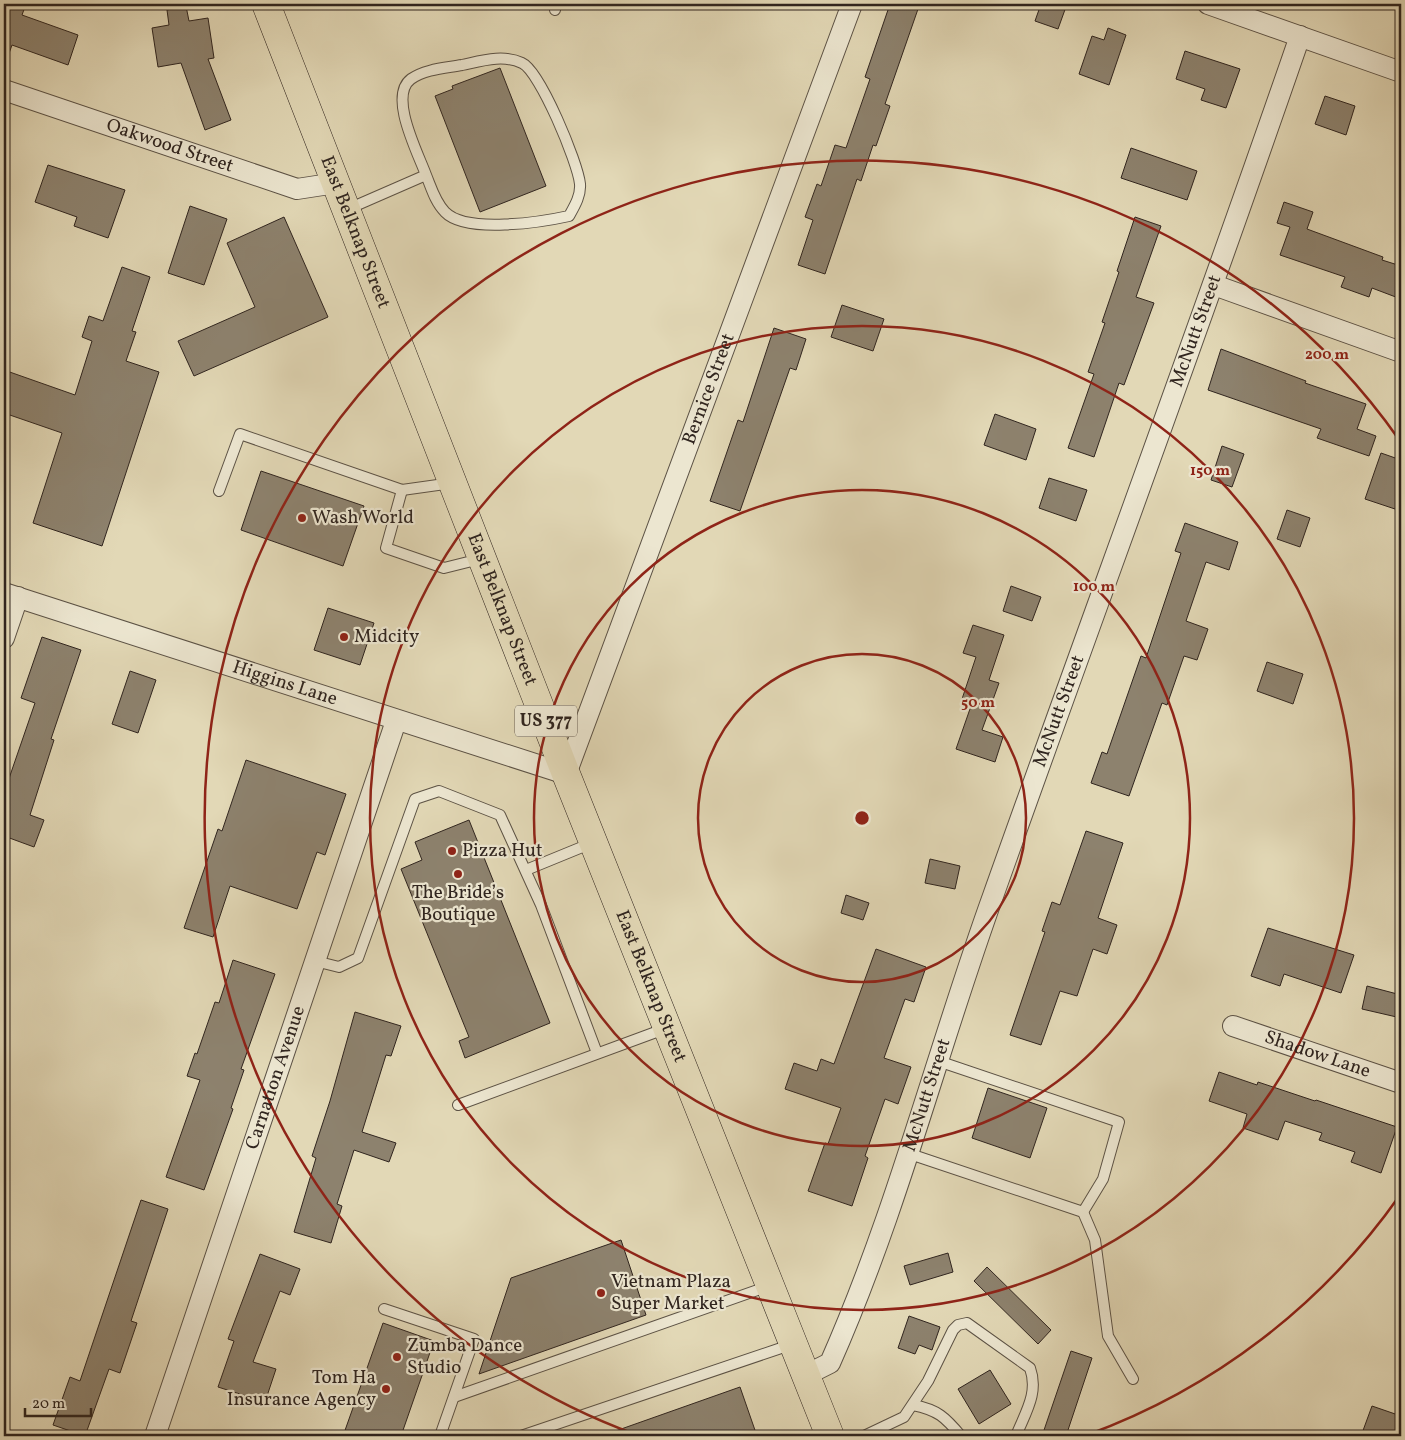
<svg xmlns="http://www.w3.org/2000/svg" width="1405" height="1440" font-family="Vollkorn,serif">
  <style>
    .building { fill: #8d826e; stroke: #30251f }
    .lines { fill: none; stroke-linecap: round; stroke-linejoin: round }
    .service-casing { stroke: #5c5245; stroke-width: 12 }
    .minor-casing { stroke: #5c5245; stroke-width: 22 }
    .primary-casing { stroke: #30251f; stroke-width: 29 }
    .service { stroke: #ece6d0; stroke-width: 10 }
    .minor { stroke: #ece6d0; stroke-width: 20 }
    .primary { stroke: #e2d8b6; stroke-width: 28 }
    .ring { fill: none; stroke: #8f2418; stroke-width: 2.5 }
    .poi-dot { fill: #8f2418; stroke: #ece6d0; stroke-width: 2 }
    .labels { text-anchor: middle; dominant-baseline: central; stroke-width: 4.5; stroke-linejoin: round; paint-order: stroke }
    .shield { fill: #ece6d0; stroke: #685f54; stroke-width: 1 }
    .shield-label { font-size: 18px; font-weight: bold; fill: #30251f }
    .street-label { font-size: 19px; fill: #30251f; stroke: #ece6d0 }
    .poi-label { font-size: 19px; fill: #30251f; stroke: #ece6d0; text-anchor: start }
    .centre { fill: #8f2418; stroke: #ece6d0; stroke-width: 2.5 }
    .ring-label { font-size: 15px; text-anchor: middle; font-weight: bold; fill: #8f2418; stroke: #ece6d0; stroke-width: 4.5; stroke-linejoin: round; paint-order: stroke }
  </style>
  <rect width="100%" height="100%" fill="#e2d8b6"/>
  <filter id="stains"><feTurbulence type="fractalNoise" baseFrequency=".004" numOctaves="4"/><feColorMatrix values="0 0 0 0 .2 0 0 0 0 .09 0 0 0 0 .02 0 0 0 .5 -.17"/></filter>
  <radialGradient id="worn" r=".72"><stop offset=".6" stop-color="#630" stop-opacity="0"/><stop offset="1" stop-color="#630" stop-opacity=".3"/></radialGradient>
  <g class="building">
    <path d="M4,4H26L22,15L78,35L68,65L12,45L7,59H4Z"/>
    <path d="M890,4H902L918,9L885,104L890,106L876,146L873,145L861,181L857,179L825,274L798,265L813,220L805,217L817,184L821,186L835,145L846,148L870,79L865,77Z"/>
    <path d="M1041,4H1067L1058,29L1035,21Z"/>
    <path d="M186,6L189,21L208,18L214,58L208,59L231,120L205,130L181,63L158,67L152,28L169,25L167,10Z"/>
    <path d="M1108,28L1126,35L1109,85L1079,74L1092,36L1104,40Z"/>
    <path d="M1185,51L1240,69L1226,108L1201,100L1205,89L1176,79Z"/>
    <path d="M500,68L546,186L480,212L435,96L453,89L452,86Z"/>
    <path d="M1325,96L1355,106L1346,135L1315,124Z"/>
    <path d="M1131,148L1197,171L1187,200L1121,178Z"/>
    <path d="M48,165L125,190L108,238L74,226L77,217L35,202Z"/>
    <path d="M1284,202L1313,212L1307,229L1383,257L1382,260L1401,266V299L1372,288L1369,297L1341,287L1345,277L1280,255L1290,227L1277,223Z"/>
    <path d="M190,206L227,219L204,285L168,273Z"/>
    <path d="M284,217L328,317L194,376L178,341L255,307L227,243Z"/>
    <path d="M1135,217L1161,226L1136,297L1154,303L1124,385L1119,383L1094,457L1068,448L1094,374L1088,372L1105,323L1102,322L1119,272L1117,271Z"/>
    <path d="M122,267L150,277L132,331L136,332L126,361L159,372L102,546L33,523L62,433L4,413V370L75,395L92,341L82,337L89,316L103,321Z"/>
    <path d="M842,305L884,319L873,351L831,337Z"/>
    <path d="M774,328L806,339L796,370L790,368L740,511L710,501L738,420L743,422Z"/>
    <path d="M1221,349L1306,381L1305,383L1366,404L1357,429L1376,436L1369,456L1317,438L1321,429L1208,390Z"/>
    <path d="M995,414L1036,429L1026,460L984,445Z"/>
    <path d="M1222,446L1244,454L1232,487L1211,480Z"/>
    <path d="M1381,453L1401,460V490L1395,509L1365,499Z"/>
    <path d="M261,471L364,506L343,566L241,530Z"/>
    <path d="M1049,478L1087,490L1076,521L1039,508Z"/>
    <path d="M1287,510L1310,518L1300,547L1277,539Z"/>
    <path d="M1185,523L1238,542L1229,570L1206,562L1186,621L1208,629L1197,660L1184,656L1167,705L1162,703L1129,796L1091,783L1102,752L1107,754L1141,656L1146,658L1181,553L1175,551Z"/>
    <path d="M1011,586L1041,597L1032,621L1003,611Z"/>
    <path d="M328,608L374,623L360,665L314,650Z"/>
    <path d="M973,625L1004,635L989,680L999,683L982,730L1003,737L995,762L956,749L971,706L961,702L976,657L963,653Z"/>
    <path d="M42,637L81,650L51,739L54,740L30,815L44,820L34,847L4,836V793L35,703L21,698Z"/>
    <path d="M1267,662L1303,674L1293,704L1257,691Z"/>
    <path d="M130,671L156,680L138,733L112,724Z"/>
    <path d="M246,760L346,794L325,855L317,852L297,909L230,886L213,937L184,928L218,829L222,831Z"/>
    <path d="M469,820L550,1023L465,1058L459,1041L469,1037L401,869L422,860L415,842Z"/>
    <path d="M1086,831L1123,843L1098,918L1117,925L1107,954L1093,949L1077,996L1060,991L1041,1045L1010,1035L1045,932L1042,931L1052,902L1060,905Z"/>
    <path d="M930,859L960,866L955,889L925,883Z"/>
    <path d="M846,895L869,903L863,920L841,913Z"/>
    <path d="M1268,928L1354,955L1341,993L1284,974L1280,986L1251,976Z"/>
    <path d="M876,949L926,967L914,1002L905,999L884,1058L911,1067L898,1104L885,1099L865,1156L868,1158L852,1206L808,1191L825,1143L828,1144L841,1108L785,1089L794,1063L817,1071L821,1059L834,1064Z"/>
    <path d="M233,960L275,974L241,1069L244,1070L231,1108L233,1109L204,1190L166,1177L200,1080L187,1076L195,1053L197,1054L215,1002L219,1003Z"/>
    <path d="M1367,986L1401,995V1018L1362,1009Z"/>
    <path d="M355,1012L401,1026L391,1056L386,1055L362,1132L396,1143L389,1162L354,1150L337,1204L342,1206L331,1243L294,1232L316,1158L312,1156L330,1101Z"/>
    <path d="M1219,1072L1257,1085L1258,1082L1315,1101L1316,1100L1397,1127L1381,1173L1351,1162L1355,1152L1319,1140L1322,1133L1285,1121L1278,1140L1243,1128L1247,1114L1209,1101Z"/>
    <path d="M988,1088L1047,1108L1030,1158L972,1138Z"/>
    <path d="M141,1200L168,1209L131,1321L137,1323L120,1373L109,1369L85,1436L53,1425L70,1377L80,1381Z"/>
    <path d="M621,1240L646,1315L479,1374L511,1278Z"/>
    <path d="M948,1253L953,1272L910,1285L904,1266Z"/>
    <path d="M260,1254L300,1269L290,1295L280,1291L253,1362L276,1369L265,1402L218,1387L234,1341L228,1339Z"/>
    <path d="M987,1267L1051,1330L1038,1344L974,1281Z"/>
    <path d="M909,1316L940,1327L932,1350L919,1345L915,1354L898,1348Z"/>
    <path d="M383,1323L434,1341L401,1436H343Z"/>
    <path d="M1071,1351L1092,1358L1066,1436H1042Z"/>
    <path d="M990,1370L1011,1404L979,1424L958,1389Z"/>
    <path d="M740,1387L757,1436H607V1434Z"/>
    <path d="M1372,1406L1401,1416V1436H1361Z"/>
  </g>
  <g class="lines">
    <g class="service-casing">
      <g id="service">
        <path d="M555,10L556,4"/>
        <path d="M348,209L426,175C431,187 435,202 445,212C466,234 542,222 569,216C574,207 581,196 580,184C578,163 540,71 522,63C503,54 481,61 462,65C446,68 425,69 411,79C388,96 418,153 426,175"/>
        <path d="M402,490L386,548L444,568L480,559"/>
        <path d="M219,491L240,434L402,490L452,483"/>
        <path d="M526,870L592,843"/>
        <path d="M315,961L339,967L358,958L415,799L439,791L500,815L541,905L597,1053"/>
        <path d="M458,1105L667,1028"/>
        <path d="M907,1153L1083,1212L1103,1179L1119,1122L938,1061"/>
        <path d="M1083,1212L1095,1240L1108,1336L1133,1379"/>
        <path d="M384,1309L474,1339L440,1436"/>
        <path d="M454,1397L769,1286"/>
        <path d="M913,1405C938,1410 945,1417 961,1436"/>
        <path d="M521,1436L793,1344"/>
        <path d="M864,1436L904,1417L928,1381L953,1330L958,1325L967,1323L1030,1368C1039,1393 1025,1413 1016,1436"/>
      </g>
    </g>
    <g class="minor-casing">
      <g id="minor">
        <path d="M1208,4L1401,72"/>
        <path id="s1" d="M4,90L297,189L336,183"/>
        <path d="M1214,285L1401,352"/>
        <path id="s2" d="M4,593L566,774L852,4"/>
        <path d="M4,638L18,597"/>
        <path id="s3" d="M1233,1026L1401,1083"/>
        <path id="s4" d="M806,1375L830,1363C897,1212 937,1051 993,896C1095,609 1201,324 1300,36"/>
        <path id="s5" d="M155,1436L396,721"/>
      </g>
    </g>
    <g class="primary-casing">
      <g id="primary">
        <path id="s6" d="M266,4L566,774L830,1436"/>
      </g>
    </g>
    <use href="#service" class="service"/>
    <use href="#minor" class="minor"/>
    <use href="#primary" class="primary"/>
  </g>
  <g class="ring">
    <circle cx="862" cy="818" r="164"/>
    <circle cx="862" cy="818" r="328"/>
    <circle cx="862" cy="818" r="492"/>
    <path d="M1400 1195A657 657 0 0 1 1087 1435M637 1435A657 657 0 1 1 1400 441"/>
  </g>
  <g class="poi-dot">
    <circle cx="302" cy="518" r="5"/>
    <circle cx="344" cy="637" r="5"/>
    <circle cx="452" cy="851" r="5"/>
    <circle cx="458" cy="874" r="5"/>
    <circle cx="601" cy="1293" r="5"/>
    <circle cx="397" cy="1357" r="5"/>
    <circle cx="386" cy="1389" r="5"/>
  </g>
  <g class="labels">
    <rect class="shield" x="515" y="705.5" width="62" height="31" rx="4"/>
    <g class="shield-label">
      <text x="546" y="721">US 377</text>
    </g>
    <g class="street-label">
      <text stroke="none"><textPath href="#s1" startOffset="175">Oakwood Street</textPath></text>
      <text stroke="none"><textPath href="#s6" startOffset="245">East Belknap Street</textPath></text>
      <text stroke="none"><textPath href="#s4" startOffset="1122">McNutt Street</textPath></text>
      <text stroke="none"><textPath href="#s2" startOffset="1001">Bernice Street</textPath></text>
      <text stroke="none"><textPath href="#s6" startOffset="650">East Belknap Street</textPath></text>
      <text stroke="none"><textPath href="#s2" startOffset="295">Higgins Lane</textPath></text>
      <text stroke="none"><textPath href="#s4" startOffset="718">McNutt Street</textPath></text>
      <text stroke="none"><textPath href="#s6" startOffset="1055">East Belknap Street</textPath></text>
      <text stroke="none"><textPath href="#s3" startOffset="89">Shadow Lane</textPath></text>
      <text stroke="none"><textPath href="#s5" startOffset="378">Carnation Avenue</textPath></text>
      <text stroke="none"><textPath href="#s4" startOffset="312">McNutt Street</textPath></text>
    </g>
    <g class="poi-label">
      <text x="312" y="518">Wash World</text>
      <text x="354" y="637">Midcity</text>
      <text x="462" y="851">Pizza Hut</text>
      <text x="458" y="893" text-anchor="middle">The Bride’s<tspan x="458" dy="22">Boutique</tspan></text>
      <text x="611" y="1282">Vietnam Plaza<tspan x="611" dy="22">Super Market</tspan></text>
      <text x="407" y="1346">Zumba Dance<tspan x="407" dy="22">Studio</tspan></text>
      <text x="376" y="1378" text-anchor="end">Tom Ha<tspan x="376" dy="22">Insurance Agency</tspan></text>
    </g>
  </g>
  <circle cx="862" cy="818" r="8" class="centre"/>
  <g class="ring-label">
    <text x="1327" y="359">200 m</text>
    <text x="1210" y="475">150 m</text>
    <text x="1094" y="591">100 m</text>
    <text x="978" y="707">50 m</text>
  </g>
  <rect width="1405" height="1440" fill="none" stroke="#e2d8b6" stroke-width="20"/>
  <rect x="5" y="5" width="1395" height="1430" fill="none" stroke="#30251f" stroke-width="2.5"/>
  <rect x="10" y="10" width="1385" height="1420" fill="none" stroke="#30251f"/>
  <path d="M25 1408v8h66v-8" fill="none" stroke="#30251f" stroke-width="2.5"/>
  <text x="32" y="1408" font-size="15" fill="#30251f" stroke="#ece6d0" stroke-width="4" paint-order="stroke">20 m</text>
  <rect width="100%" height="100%" filter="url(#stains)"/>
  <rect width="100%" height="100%" fill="url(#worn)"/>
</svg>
